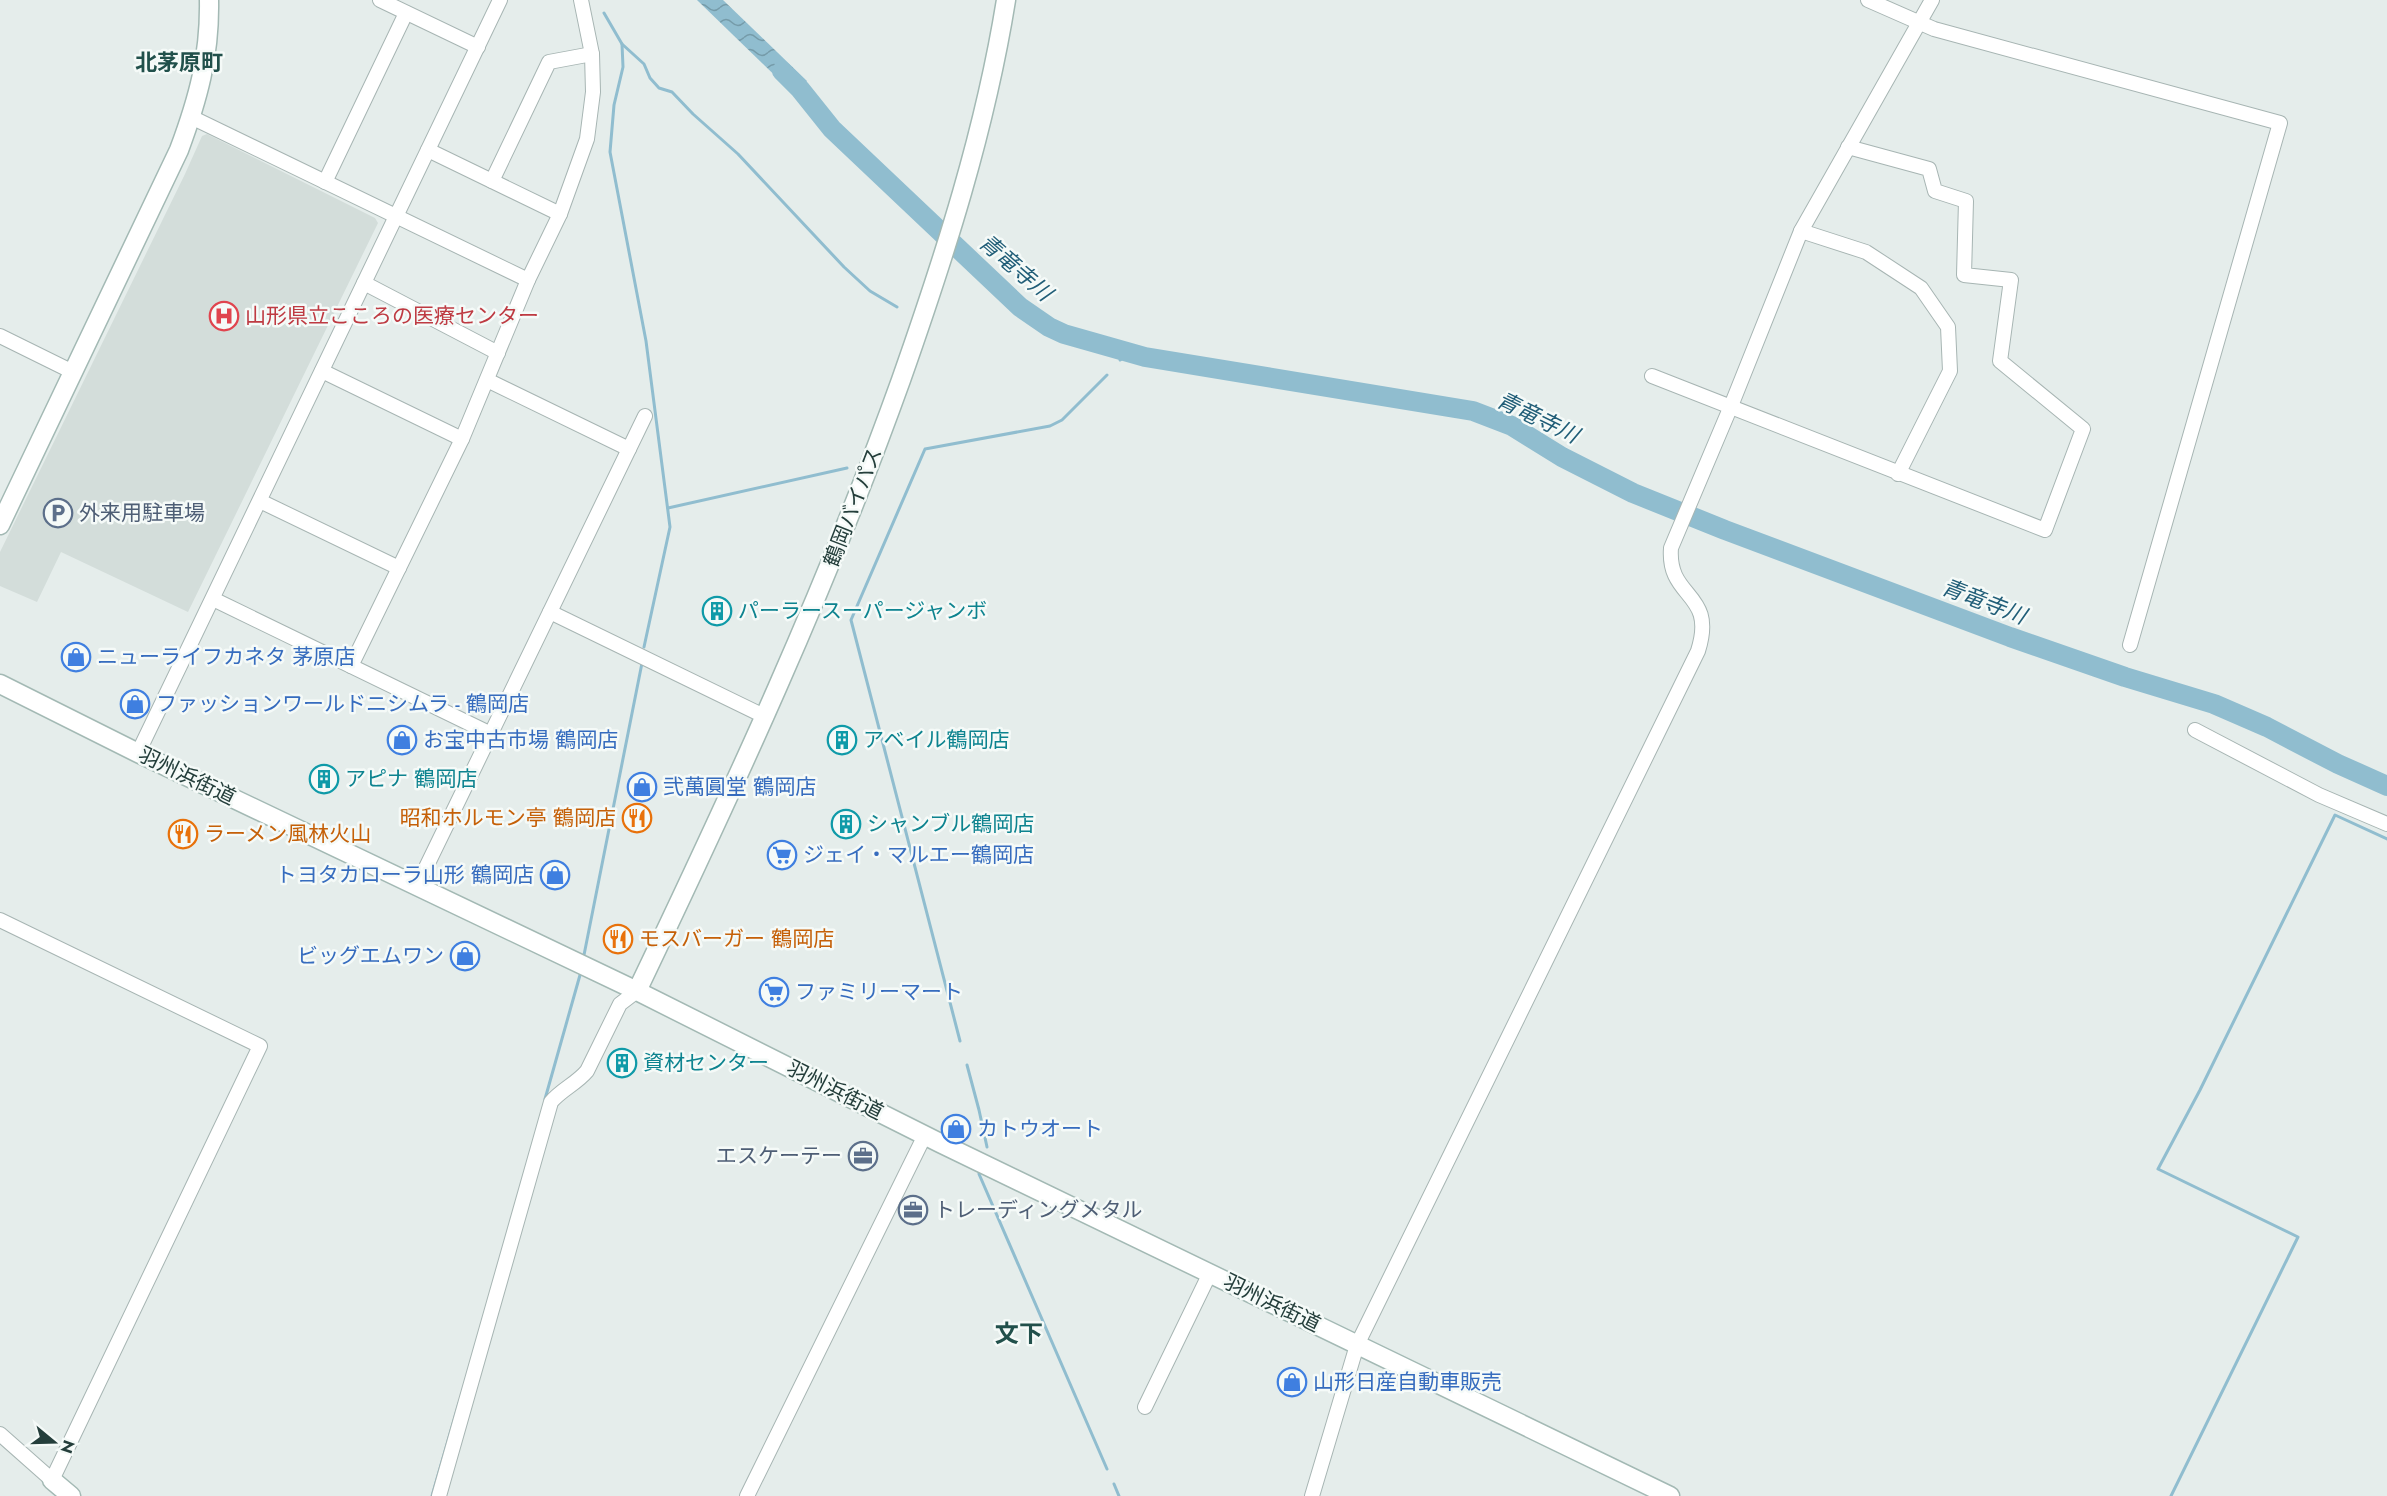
<svg xmlns="http://www.w3.org/2000/svg" width="2387" height="1496" font-family="Jost,'Noto Sans JP',sans-serif">
  <style>
    .built { fill: #d3ddda }
    .water { fill: url(#water-waves) }
    .lines { fill: none; stroke-linecap: round; stroke-linejoin: round }
    .stream { stroke: #90bdcf; stroke-width: 3 }
    .river { stroke: #90bdcf; stroke-width: 20 }
    .street-casing { stroke: #a7b5b3; stroke-width: 16 }
    .secondary-casing { stroke: #a3b9b4; stroke-width: 21 }
    .street { stroke: #fff; stroke-width: 14 }
    .secondary { stroke: #fff; stroke-width: 18 }
    .labels { text-anchor: middle; dominant-baseline: central; stroke-width: 5; stroke-linejoin: round; paint-order: stroke }
    .health-label { font-size: 21px; fill: #be3a42; stroke: #f5faf8; text-anchor: start }
    .street-label { font-size: 21px; fill: #243e3b; stroke: #f5faf8 }
    .service-label { font-size: 21px; fill: #4e5e75; stroke: #f5faf8; text-anchor: start }
    .culture-label { font-size: 21px; fill: #0d838f; stroke: #f5faf8; text-anchor: start }
    .shop-label { font-size: 21px; fill: #366cbe; stroke: #f5faf8; text-anchor: start }
    .food-label { font-size: 21px; fill: #c56008; stroke: #f5faf8; text-anchor: start }
    .neighbourhood-label { font-size: 22px; font-weight: bold; fill: #21504b; stroke: #f5faf8 }
    .water-label { font-size: 22px; font-style: italic; fill: #215e78; stroke: #f5faf8 }
    .quarter-label { font-size: 24px; font-weight: bold; fill: #21504b; stroke: #f5faf8 }
  </style>
  <defs>
    <pattern id="water-waves" width="16" height="10" patternUnits="userSpaceOnUse" patternTransform="scale(1.5)"><rect width="16" height="10" fill="#90bdcf"/><path d="M0 5q4-4 8 0t8 0" fill="none" stroke="#759ba9"/></pattern>
  </defs>
  <rect width="100%" height="100%" fill="#e5edeb"/>
  <path class="built" d="M207,134L375,218L378,223L188,612L61,552L37,602L0,586V552L185,174L202,136Z"/>
  <path class="water" d="M697,0H723L807,81L795,95Z"/>
  <g class="lines">
    <g class="stream">
      <path d="M604,13L622,44L644,64L650,78L659,88L672,92L693,114L738,154L844,267L870,291L897,307"/>
      <path d="M622,44L623,67L614,105L610,152L646,341L670,527L644,647"/>
      <path d="M1120,360L1128,353"/>
      <path d="M668,508L847,468"/>
      <path d="M584,955L642,663"/>
      <path d="M960,1041L851,620L925,449L1050,426L1062,420L1107,375"/>
      <path d="M967,1065L979,1110L987,1147"/>
      <path d="M545,1099L580,975"/>
      <path d="M979,1174L1107,1469"/>
      <path d="M1114,1484L1119,1496"/>
      <path d="M432,1496L459,1403"/>
      <path d="M2171,1496L2298,1237L2158,1169L2200,1090L2335,815L2387,839"/>
    </g>
    <path class="river" d="M782,71L800,89L832,129L1020,307L1049,327L1064,334L1145,357L1473,411L1512,426L1562,457L1633,493L1725,530L2010,637L2125,677L2214,704L2267,727L2338,764L2387,786"/>
    <g class="street-casing">
      <g id="street">
        <path d="M380,0L478,47"/>
        <path d="M1868,0L1934,29L2280,123L2130,645"/>
        <path d="M191,117L528,280"/>
        <path d="M428,150L560,214"/>
        <path d="M492,181L549,62L592,54"/>
        <path d="M325,182L406,13"/>
        <path d="M1801,231L1866,252L1921,288L1948,327L1950,371L1898,474"/>
        <path d="M364,283L498,353"/>
        <path d="M0,336L73,372"/>
        <path d="M322,371L462,439"/>
        <path d="M1652,376L2045,530L2083,429L2000,361L2011,280L1964,275L1966,201L1935,191L1929,169L1848,147"/>
        <path d="M487,380L629,449"/>
        <path d="M260,501L399,568"/>
        <path d="M213,599L491,734"/>
        <path d="M550,612L766,717"/>
        <path d="M351,666L462,439L528,280L560,214L587,139L593,92L592,54L581,0"/>
        <path d="M2195,730L2319,795L2387,824"/>
        <path d="M138,753L500,0"/>
        <path d="M417,886L645,416"/>
        <path d="M0,920L260,1046L52,1480L0,1434"/>
        <path d="M1145,1407L1210,1273"/>
        <path d="M439,1496L551,1102C562,1089 576,1084 587,1071L620,1004L637,991"/>
        <path d="M747,1496L925,1135"/>
        <path d="M1312,1496L1357,1345L1698,651C1717,591 1667,600 1671,548L1731,406L1801,231L1932,0"/>
      </g>
    </g>
    <g class="secondary-casing">
      <g id="secondary">
        <path d="M0,525L179,150C198,99 210,56 209,0"/>
        <path d="M0,684L138,753L637,991L940,1143L1670,1496"/>
        <path d="M637,991C733,790 826,589 901,380C945,255 985,131 1006,0"/>
        <path d="M52,1480L71,1496"/>
      </g>
    </g>
    <use href="#street" class="street"/>
    <use href="#secondary" class="secondary"/>
  </g>
  <defs>
    <g id="hospital-ring" transform="scale(1.5)"><circle r="9.5" fill="#f5faf8" stroke="#e0444e" stroke-width="1.5"/><path d="M-5-5h3v3.5h4V-5h3V5h-3V1.5h-4V5h-3Z" fill="#e0444e"/></g>
    <g id="parking-ring" transform="scale(1.5)"><circle r="9.5" fill="#f5faf8" stroke="#5c6f8a" stroke-width="1.5"/><path d="M-3.5-5.5H1a3.5 3.5 0 0 1 0 7H-1V5.5H-3.5ZM-1-3.4V-.6H.8a1.4 1.4 0 0 0 0-2.8Z" fill="#5c6f8a"/></g>
    <g id="building-ring" transform="scale(1.5)"><circle r="9.5" fill="#f5faf8" stroke="#0f9aa8" stroke-width="1.5"/><path d="M-4-6H4V6H1V3H-1V6H-4ZM-2.5-4.3h1.7v1.8h-1.7ZM.8-4.3h1.7v1.8H.8ZM-2.5-1h1.7V.8h-1.7ZM.8-1h1.7V.8H.8Z" fill="#0f9aa8"/></g>
    <g id="shop-ring" transform="scale(1.5)"><circle r="9.5" fill="#f5faf8" stroke="#3f7fe0" stroke-width="1.5"/><path d="M-5-2.5h2.3a2.7 3.5 0 0 1 5.4 0H5L5.5 6h-11ZM-1.5-2.5h3a1.5 2.3 0 0 0-3 0Z" fill="#3f7fe0"/></g>
    <g id="restaurant-ring" transform="scale(1.5)"><circle r="9.5" fill="#f5faf8" stroke="#e8710a" stroke-width="1.5"/><path d="M-5-6h1v4h1v-4h1v4h1v-4h1v5L-1.5 .5V6h-2V.5L-5-1ZM5-6V6H3V1.5H1.5Q1.5-4 5-6Z" fill="#e8710a"/></g>
    <g id="supermarket-ring" transform="scale(1.5)"><circle r="9.5" fill="#f5faf8" stroke="#3f7fe0" stroke-width="1.5"/><path d="M-6-5.5h2.5l.6 2H6L4.5 2H-2.5L-4.4-4H-6ZM-1.5 3.2a1.3 1.3 0 1 0 .1 0ZM3 3.2a1.3 1.3 0 1 0 .1 0Z" fill="#3f7fe0"/></g>
    <g id="office-ring" transform="scale(1.5)"><circle r="9.5" fill="#f5faf8" stroke="#5c6f8a" stroke-width="1.5"/><path d="M-6-3h4V-5.5h4V-3h4V5H-6ZM-1-4.5V-3h2v-1.5ZM-6 0V1H6V0Z" fill="#5c6f8a"/></g>
  </defs>
  <g fill-rule="evenodd">
    <use href="#hospital-ring" x="224" y="316"/>
    <use href="#parking-ring" x="58" y="513"/>
    <use href="#building-ring" x="717" y="611"/>
    <use href="#shop-ring" x="76" y="657"/>
    <use href="#shop-ring" x="135" y="704"/>
    <use href="#shop-ring" x="402" y="740"/>
    <use href="#building-ring" x="842" y="740"/>
    <use href="#building-ring" x="324" y="779"/>
    <use href="#shop-ring" x="642" y="787"/>
    <use href="#restaurant-ring" x="637" y="818"/>
    <use href="#building-ring" x="846" y="824"/>
    <use href="#restaurant-ring" x="183" y="834"/>
    <use href="#supermarket-ring" x="782" y="855"/>
    <use href="#shop-ring" x="555" y="875"/>
    <use href="#restaurant-ring" x="618" y="939"/>
    <use href="#shop-ring" x="465" y="956"/>
    <use href="#supermarket-ring" x="774" y="992"/>
    <use href="#building-ring" x="622" y="1063"/>
    <use href="#shop-ring" x="956" y="1129"/>
    <use href="#office-ring" x="863" y="1156"/>
    <use href="#office-ring" x="913" y="1210"/>
    <use href="#shop-ring" x="1292" y="1382"/>
  </g>
  <g class="labels">
    <g class="health-label">
      <text x="245" y="316">山形県立こころの医療センター</text>
    </g>
    <g class="street-label">
      <text transform="translate(853 507) rotate(-69)">鶴岡バイパス</text>
      <text transform="translate(187 776) rotate(26)">羽州浜街道</text>
      <text transform="translate(835 1090) rotate(27)">羽州浜街道</text>
      <text transform="translate(1272 1303) rotate(26)">羽州浜街道</text>
    </g>
    <g class="service-label">
      <text x="79" y="513">外来用駐車場</text>
      <text x="842" y="1156" text-anchor="end">エスケーテー</text>
      <text x="934" y="1210">トレーディングメタル</text>
    </g>
    <g class="culture-label">
      <text x="738" y="611">パーラースーパージャンボ</text>
      <text x="863" y="740">アベイル鶴岡店</text>
      <text x="345" y="779">アピナ 鶴岡店</text>
      <text x="867" y="824">シャンブル鶴岡店</text>
      <text x="643" y="1063">資材センター</text>
    </g>
    <g class="shop-label">
      <text x="97" y="657">ニューライフカネタ 茅原店</text>
      <text x="156" y="704">ファッションワールドニシムラ - 鶴岡店</text>
      <text x="423" y="740">お宝中古市場 鶴岡店</text>
      <text x="663" y="787">弐萬圓堂 鶴岡店</text>
      <text x="803" y="855">ジェイ・マルエー鶴岡店</text>
      <text x="534" y="875" text-anchor="end">トヨタカローラ山形 鶴岡店</text>
      <text x="444" y="956" text-anchor="end">ビッグエムワン</text>
      <text x="795" y="992">ファミリーマート</text>
      <text x="977" y="1129">カトウオート</text>
      <text x="1313" y="1382">山形日産自動車販売</text>
    </g>
    <g class="food-label">
      <text x="616" y="818" text-anchor="end">昭和ホルモン亭 鶴岡店</text>
      <text x="204" y="834">ラーメン風林火山</text>
      <text x="639" y="939">モスバーガー 鶴岡店</text>
    </g>
    <g class="neighbourhood-label">
      <text x="179" y="62">北茅原町</text>
    </g>
    <g class="water-label">
      <text transform="translate(1016 267) rotate(41)">青竜寺川</text>
      <text transform="translate(1538 417) rotate(26)">青竜寺川</text>
      <text transform="translate(1984 601) rotate(21)">青竜寺川</text>
    </g>
    <g class="quarter-label">
      <text x="1019" y="1333">文下</text>
    </g>
  </g>
  <g transform="translate(54 1442) rotate(109)" stroke="#f5faf8" stroke-width="4.5" paint-order="stroke">
  <path d="M0-4.5L10 22L0 15L-10 22Z" fill="#243e3b"/>
  <text y="-9" font-size="16" font-weight="bold" text-anchor="middle" fill="#243e3b">N</text>
  </g>
</svg>
